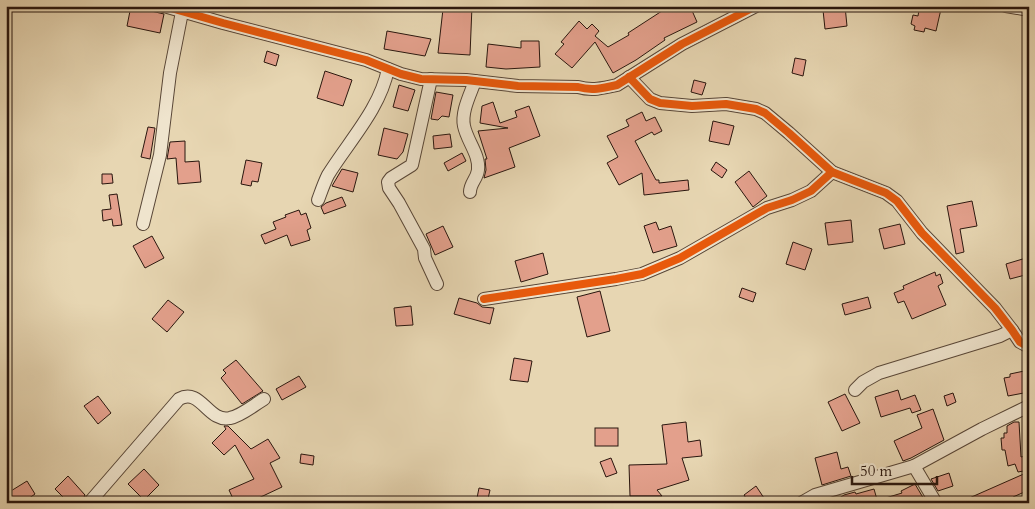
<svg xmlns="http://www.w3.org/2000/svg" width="1035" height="509" font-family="Cardo,serif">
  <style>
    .building { fill: #e3a08c; stroke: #29160e }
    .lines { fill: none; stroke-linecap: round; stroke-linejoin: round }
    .minor-casing { stroke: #584637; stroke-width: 14 }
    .minor { stroke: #efe4cd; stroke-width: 12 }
    .cycleway-casing { stroke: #efe4cd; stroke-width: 11 }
    .cycleway { stroke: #e8590c; stroke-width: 8 }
  </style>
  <rect width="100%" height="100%" fill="#e7d6b2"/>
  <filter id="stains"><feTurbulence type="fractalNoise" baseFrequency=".004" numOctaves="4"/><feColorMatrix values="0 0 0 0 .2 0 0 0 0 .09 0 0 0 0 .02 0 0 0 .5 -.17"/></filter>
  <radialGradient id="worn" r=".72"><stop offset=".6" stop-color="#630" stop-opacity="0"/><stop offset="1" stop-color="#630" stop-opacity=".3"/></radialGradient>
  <g class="building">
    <path d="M131,6H148L151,11L164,14L160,33L127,26Z"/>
    <path d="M453,6H472L470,55L438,53L443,9L452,10Z"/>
    <path d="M663,6H690L697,22L664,38L665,40L636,60L613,73L595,42L572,68L555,54L564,44L561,42L579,21L587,29L592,24L599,31L595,36L608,47L629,35L628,33L665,9Z"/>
    <path d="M831,6H845L847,26L825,29L823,10L832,9Z"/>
    <path d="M927,6L941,9L936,31L925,28L924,32L914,30L915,26L911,24L913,15L918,16L919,10L926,11Z"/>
    <path d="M387,31L431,39L425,56L384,49Z"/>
    <path d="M521,41H539L540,67L506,69L486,67L488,44L521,48Z"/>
    <path d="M267,51L279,55L276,66L264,62Z"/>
    <path d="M795,58L806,60L803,76L792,73Z"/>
    <path d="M325,71L352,80L343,106L317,98Z"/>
    <path d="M694,80L706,83L702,95L691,92Z"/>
    <path d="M399,85L415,90L408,111L393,107Z"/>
    <path d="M436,92L453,95L449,117L442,116L438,120L431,119Z"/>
    <path d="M493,102L500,123L517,117L515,111L529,106L540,136L509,148L515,167L484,178L486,170L485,159H487L478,131L508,128L480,123L482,106Z"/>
    <path d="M642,112L646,121L655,117L662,131L654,135L652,132L635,141L656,180H659V183L688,180L689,190L644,195L642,173L619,185L607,163L618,157L607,136L629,126L626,120Z"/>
    <path d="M713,121L734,126L729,145L709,141Z"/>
    <path d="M148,127L155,128L150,159L141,157Z"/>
    <path d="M384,128L408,134L403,152L397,159L378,155Z"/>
    <path d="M450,134L452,147L434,149L433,136Z"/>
    <path d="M185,141V162L199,161L201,182L178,184L176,158L167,159L170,142Z"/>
    <path d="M462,153L466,161L448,171L444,163Z"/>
    <path d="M246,160L262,163L258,182L252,181L251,186L241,184Z"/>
    <path d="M716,162L727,170L722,178L711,170Z"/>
    <path d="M342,169L358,173L353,192L332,186Z"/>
    <path d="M749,171L767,196L753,207L735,182Z"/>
    <path d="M102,174H112L113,183L102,184Z"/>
    <path d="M117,194L122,225L113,226L112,219L103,221L102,210L111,209L109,195Z"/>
    <path d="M342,197L346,206L324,214L321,207L326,203Z"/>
    <path d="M972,201L977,226L960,229L964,252L956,254L947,206Z"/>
    <path d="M299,210L301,215L306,213L311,228L307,230L310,240L291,246L287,235L265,244L261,235L276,229L273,222L286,217L285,215Z"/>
    <path d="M851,220L853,242L828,245L825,223Z"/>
    <path d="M656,222L659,230L671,226L677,246L653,253L644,226Z"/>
    <path d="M900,224L905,244L884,249L879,229Z"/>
    <path d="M443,226L453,247L435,255L426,234Z"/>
    <path d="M152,236L164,258L145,268L133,246Z"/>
    <path d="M793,242L812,249L805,270L786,264Z"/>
    <path d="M543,253L548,274L521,282L515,261Z"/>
    <path d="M1026,258L1029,274L1010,279L1006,264Z"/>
    <path d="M935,272L936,276L940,274L943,283L938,286L946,305L912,319L904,301L898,303L894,293L904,289L903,286Z"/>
    <path d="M742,288L756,293L753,302L739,297Z"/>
    <path d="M600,291L610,331L587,337L577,297Z"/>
    <path d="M868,297L871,308L845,315L842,304Z"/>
    <path d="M459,298L477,303L482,307L494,308L490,324L454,314Z"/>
    <path d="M168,300L184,312L167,332L152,319Z"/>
    <path d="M411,306L413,325L396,326L394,308Z"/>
    <path d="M514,358L532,361L528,382L510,380Z"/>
    <path d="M236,360L263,391L242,404L221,378L226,373L223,370Z"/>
    <path d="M1029,370V392L1008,396L1004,378L1010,377V374Z"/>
    <path d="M299,376L306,387L282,400L276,389Z"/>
    <path d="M898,390L901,400L915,395L921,410L912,413L910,408L881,417L875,397Z"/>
    <path d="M953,393L956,402L947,406L944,396Z"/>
    <path d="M845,394L860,423L842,431L828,402Z"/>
    <path d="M98,396L111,413L98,424L84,406Z"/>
    <path d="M933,409L944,440L911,458L903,461L894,441L922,428L917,415Z"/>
    <path d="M686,422L688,442L700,440L702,456L682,458L689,480L657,490L662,496H630L629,465L667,464L662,425Z"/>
    <path d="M1014,422H1019L1021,457L1029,455V470L1018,472L1015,464L1008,466L1005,450H1002L1001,438H1004V433H1007V426Z"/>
    <path d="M224,426H228L251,449L268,439L280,458L270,463L282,487L248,503H235L229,490L254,479L235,445L224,455L212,443L226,429Z"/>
    <rect x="595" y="428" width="23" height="18"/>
    <path d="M837,452L841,469L848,467L851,476L822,485L815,458Z"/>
    <path d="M301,454L314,456L313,465L300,463Z"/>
    <path d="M611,458L617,473L606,477L600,462Z"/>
    <path d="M144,469L159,485L144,500L128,484Z"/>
    <path d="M949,473L953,486L938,491L931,479Z"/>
    <path d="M1026,473L1029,480V490L1013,497L1015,503H1006L1004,499L996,503H958Z"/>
    <path d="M68,476L85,495L81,503H69L55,489Z"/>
    <path d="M27,481L35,494L28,499L30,503H6V494Z"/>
    <path d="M915,484L925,501L922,503H879V500L902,493L901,491Z"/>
    <path d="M756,486L764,498L756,503H749L744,495Z"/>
    <path d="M479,488L490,490L487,503H476Z"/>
    <path d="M874,489L878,503H832L844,495L855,492L856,494Z"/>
  </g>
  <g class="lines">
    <g class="minor-casing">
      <g id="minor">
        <path d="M164,6L223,23L366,60L401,74L421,79L466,80L518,86L578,87C592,91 604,88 617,85L682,44L756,6"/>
        <path d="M1006,6L1029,10"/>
        <path d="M629,77L650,99L660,103L692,106L726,104L756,109L765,113L789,133L832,172L886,193L897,201L922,233L995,308L1012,330L1020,342L1029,347"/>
        <path d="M431,79L412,165L391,178L388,182L389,188L399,203L424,249L425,258L437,284"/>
        <path d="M470,192C470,183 477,179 478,170C480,155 467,141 464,126C461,112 470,95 475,81"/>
        <path d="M318,200C321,192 324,183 328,175C349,141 380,109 388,69"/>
        <path d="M143,224L160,155L170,73L182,12"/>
        <path d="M484,299L616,279L642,274L680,258L767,208L792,200L811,191L832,172"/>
        <path d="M855,390L863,382L879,373L1000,336L1012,330"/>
        <path d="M914,466L936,503"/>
        <path d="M89,503L179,399C201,387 208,423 230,418C241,416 254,405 264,399"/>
        <path d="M801,503L815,495L914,466L982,429L1029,406"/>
      </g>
    </g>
    <use href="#minor" class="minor"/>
    <g class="cycleway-casing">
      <g id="cycleway">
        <path d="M164,6L223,23L366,60L401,74L421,79L466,80L518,86L578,87C592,91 604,88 617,85L682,44L756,6"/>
        <path d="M629,77L650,99L660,103L692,106L726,104L756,109L765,113L789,133L832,172L886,193L897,201L922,233L995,308L1012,330L1020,342L1029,347"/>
        <path d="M484,299L616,279L642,274L680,258L767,208L792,200L811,191L832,172"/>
      </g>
    </g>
    <use href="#cycleway" class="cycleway"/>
  </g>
  <rect width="1035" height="509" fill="none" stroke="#e7d6b2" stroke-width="25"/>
  <rect x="8" y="8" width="1020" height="494" fill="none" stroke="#29160e" stroke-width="2.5"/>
  <rect x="12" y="12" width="1010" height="484" fill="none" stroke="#29160e"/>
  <path d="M852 476v8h85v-8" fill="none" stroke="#29160e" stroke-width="2.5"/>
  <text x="860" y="476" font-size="15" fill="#29160e" stroke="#efe4cd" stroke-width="4" paint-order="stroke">50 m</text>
  <rect width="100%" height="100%" filter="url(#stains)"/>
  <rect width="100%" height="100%" fill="url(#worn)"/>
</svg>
